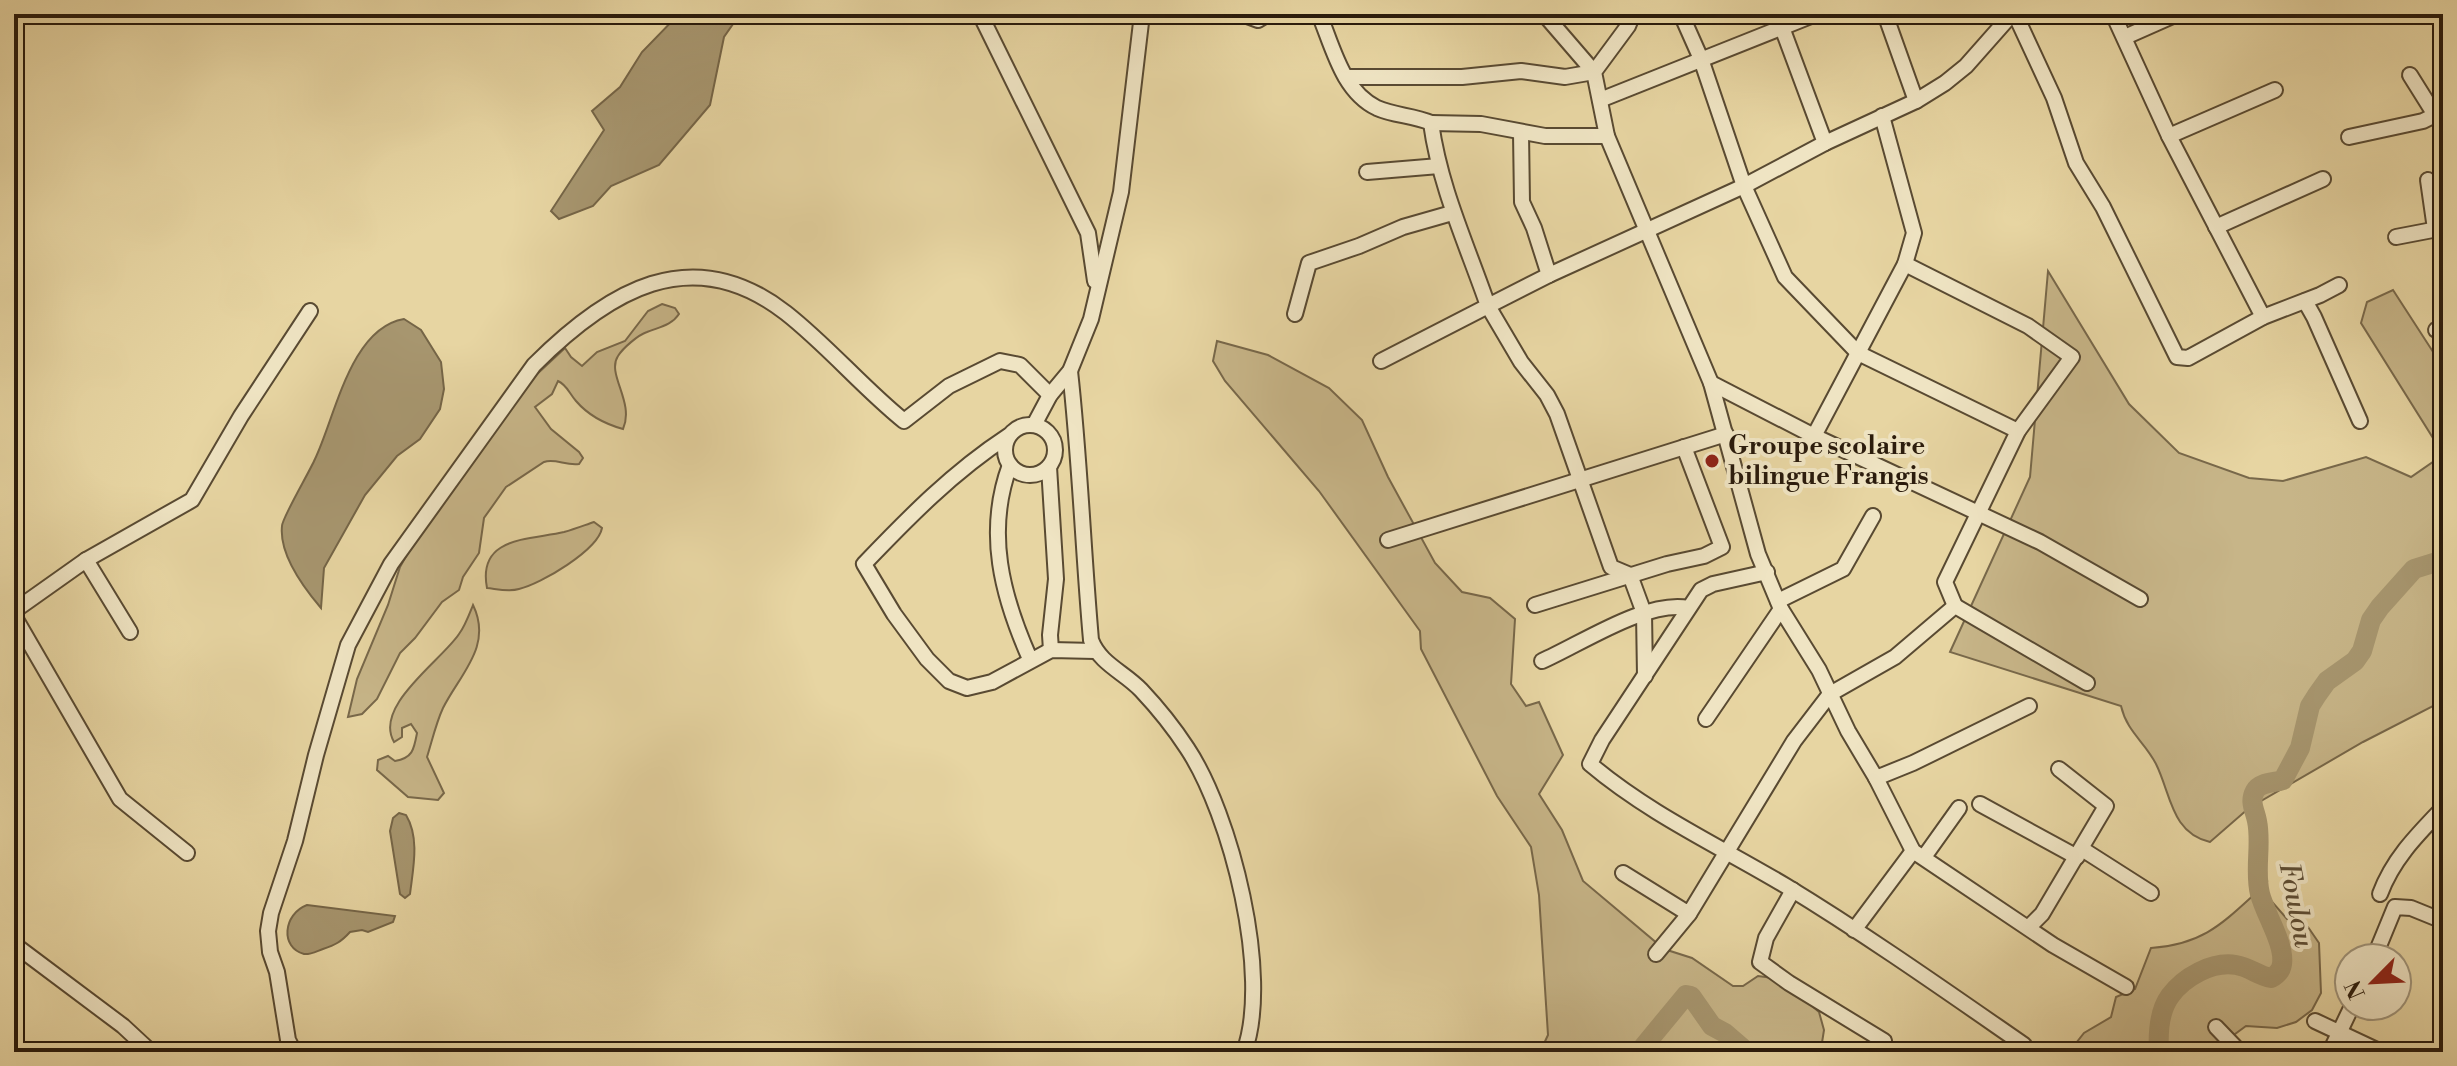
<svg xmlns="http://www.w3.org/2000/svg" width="2457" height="1066" font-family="'Libre Bodoni',serif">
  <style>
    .green { fill: #c7b588; stroke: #78684a; stroke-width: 2 }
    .water { fill: #a7966f; stroke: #756547; stroke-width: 2 }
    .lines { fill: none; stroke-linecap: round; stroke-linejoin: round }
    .river { stroke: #a7966f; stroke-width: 20 }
    .minor-casing { stroke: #594a32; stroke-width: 18 }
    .minor { stroke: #efe4c3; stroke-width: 14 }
    .poi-dot { fill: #8f2418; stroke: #efe4c3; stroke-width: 3 }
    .labels { text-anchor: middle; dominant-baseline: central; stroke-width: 8; stroke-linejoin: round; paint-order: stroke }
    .poi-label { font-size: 26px; font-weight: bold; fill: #2a1b0c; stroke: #efe4c3; text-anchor: start }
    .water-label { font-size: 28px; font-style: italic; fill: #5c4c34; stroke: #efe4c3 }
  </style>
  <rect width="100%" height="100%" fill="#e7d5a2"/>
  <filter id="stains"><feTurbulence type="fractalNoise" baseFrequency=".0025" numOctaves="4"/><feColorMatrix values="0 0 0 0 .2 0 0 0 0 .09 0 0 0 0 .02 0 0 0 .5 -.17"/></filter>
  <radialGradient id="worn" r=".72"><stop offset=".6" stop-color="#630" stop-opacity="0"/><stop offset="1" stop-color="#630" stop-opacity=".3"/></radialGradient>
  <g class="green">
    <path d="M2048,271L2129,404L2179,453L2249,478L2283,481L2366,457L2411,477L2443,455V701L2363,742L2249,808L2210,842C2171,833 2171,794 2156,764C2145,742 2127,732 2121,706L1950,652L2030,477Z"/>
    <path d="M2393,290L2437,358L2443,357V454L2361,323L2367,302Z"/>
    <path d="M662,304L675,308L679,314C671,326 659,327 647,332C638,335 623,348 618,356C606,374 635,402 623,429C605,424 588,415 576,401C569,393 567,385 558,381L552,394L535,407L551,429L579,452L583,458L579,464C566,466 555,458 544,462L506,487L484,518L479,553L463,577L459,590L442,602L415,638L400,653L377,699L362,714L348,717L357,679L388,605L400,567L448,482L521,389L565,348L571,357L582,366L597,352L625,341L648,311Z"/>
    <path d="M1217,341L1268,355L1329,388L1362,420L1388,477L1435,563L1462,592L1490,598L1515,619L1511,684L1526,706L1539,702L1563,755L1539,794L1562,830L1583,881L1664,949L1692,958L1733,986H1743L1758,976L1781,979L1819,1012L1824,1030L1821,1049L1822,1052C1797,1052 1771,1054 1745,1052C1721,1050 1702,1041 1677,1052H1540L1548,1035L1539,895L1531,847L1497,796L1421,649L1420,631L1319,491L1225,381L1213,361Z"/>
    <path d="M594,522L602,528C598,550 541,584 519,589C509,592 497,589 487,588C477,536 530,540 564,532C575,529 585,525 594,522Z"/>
    <path d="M473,605C493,646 460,674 443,708C436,723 432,741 427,757L444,793L438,800L408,797L377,770L378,760L388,756L395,761C413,758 414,749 417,733L411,724L402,728V737L394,742C373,706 442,660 459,634C465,626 469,615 473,605Z"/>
    <path d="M2267,883L2266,895L2287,919L2308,927L2319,943L2321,993L2312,1010L2296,1022L2277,1028L2246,1026L2231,1037L2233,1052H2069L2084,1033L2111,1017L2116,997L2135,989L2151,948C2208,944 2226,919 2267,883Z"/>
  </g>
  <g class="water">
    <path d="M679,14H740L724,37L710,105L659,165L611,186L593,206L559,219L551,211L604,130L592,111L620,87L642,52Z"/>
    <path d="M404,319L421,330L441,362L444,389L440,409L420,439L397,456L365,495L324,568L321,608C304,588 279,554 282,526C282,518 310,471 315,459C335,418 350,328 404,319Z"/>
    <path d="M399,813L406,815C420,838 413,869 410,894L405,898L400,894L390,831L393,818Z"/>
    <path d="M307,905L395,916L393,922L368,932L362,930L350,932C341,942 335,945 323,949C317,951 310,955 304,954C280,948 283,914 307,905Z"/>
  </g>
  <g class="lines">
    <g class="river">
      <path d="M1639,1052L1686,995L1691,996L1712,1026L1725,1033L1747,1052"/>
      <path d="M2159,1052C2158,1035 2159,1011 2170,996C2184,977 2212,961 2236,965C2249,967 2259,976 2271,978C2277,975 2281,971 2282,964C2285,944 2265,914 2260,894C2254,870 2262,845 2257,821C2255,810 2249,802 2255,791C2260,782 2274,783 2283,780L2300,748L2310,706L2317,695L2327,681L2355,661L2362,651L2371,620L2380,607L2414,569L2443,560"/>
    </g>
    <g class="minor-casing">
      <g id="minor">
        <path d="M980,14L1088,233L1095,281"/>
        <path d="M1242,14L1258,20L1268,14"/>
        <path d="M1319,14C1333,47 1342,91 1377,108C1395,116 1413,115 1431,123C1440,188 1467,245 1488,306L1381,361"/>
        <path d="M1544,14L1594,72"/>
        <path d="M1633,14L1628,26L1594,72L1607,136L1711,383L1758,554L1781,609L1819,670L1848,731L1876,778L1913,851L2053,945L2126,987"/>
        <path d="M1681,14L1701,59L1744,186L1785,277L1858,353L2018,431"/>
        <path d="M1777,14L1825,143"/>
        <path d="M1885,14L1916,101"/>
        <path d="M2015,14L2054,98L2076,163L2103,207L2177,357L2188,358L2263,317L2320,295L2339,285"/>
        <path d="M2113,14L2169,136L2263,317"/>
        <path d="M2125,37L2177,14"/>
        <path d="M2410,75L2435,115L2443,111"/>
        <path d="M1346,77H1462L1521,71L1565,77L1594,72"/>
        <path d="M1600,100L1816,14"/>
        <path d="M1431,123L1481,124L1545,136H1607"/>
        <path d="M1521,133L1522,202L1534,228L1549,275"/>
        <path d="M2169,136L2275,90"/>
        <path d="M2349,137L2423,121L2435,115"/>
        <path d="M1367,172L1439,166"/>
        <path d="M2428,180L2435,229"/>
        <path d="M2216,227L2323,179"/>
        <path d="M2396,237L2443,228"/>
        <path d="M1905,264L2028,326L2072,357L2018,431L1945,582L1955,606"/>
        <path d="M2305,301L2314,317L2360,421"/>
        <path d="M1295,314L1309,263L1359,246L1403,227L1452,213"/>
        <path d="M2436,330L2443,328"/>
        <path d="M1070,371C1080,460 1083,550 1091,640C1100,664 1124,672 1141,690C1157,707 1174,728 1187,748C1231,814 1272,976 1244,1052"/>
        <path d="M1711,383L1814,436L2040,542L2140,599"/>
        <circle cx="1030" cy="450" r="25"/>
        <path d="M1034,425L1050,395L1070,371L1091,319L1121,192L1142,14"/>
        <path d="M1008,436C953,472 909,517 864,564L894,614L927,659L949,681L967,688L992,682L1051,650L1095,651"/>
        <path d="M1814,436L1905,264L1914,233L1882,116"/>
        <path d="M1010,465C985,532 1002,596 1030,659"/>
        <path d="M1049,467L1056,579L1050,635L1051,650"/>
        <path d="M1388,540L1726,434"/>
        <path d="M86,560L130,632"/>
        <path d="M1767,572L1713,584L1701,590L1602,740L1590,764C1649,814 1721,847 1786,886C1868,936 1946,991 2024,1045"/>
        <path d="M1778,601L1843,569L1873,516"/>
        <path d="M1535,605L1667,564L1704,556L1722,547L1684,447"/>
        <path d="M14,611L86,560L192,500L241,416L310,311"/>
        <path d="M14,616L120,799L187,853"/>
        <path d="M1542,661C1581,644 1646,600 1688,608"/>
        <path d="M1645,676L1644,613L1630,575L1611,567L1557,414L1547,395L1521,362L1488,306L1549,275L1744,186L1825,143L1916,101L1945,83L1966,66L2012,14"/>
        <path d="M1706,719L1781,609"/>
        <path d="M1876,778L1913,763L2029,706"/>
        <path d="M1980,804L2077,857"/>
        <path d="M2082,849L2151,893"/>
        <path d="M1924,857L1959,808"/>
        <path d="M1623,873L1689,914L1794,741L1830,694L1895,657L1955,606L2087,683"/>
        <path d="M1793,890L1766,938L1760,962L1789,983L1884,1041"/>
        <path d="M2380,894C2393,859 2417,835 2443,808"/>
        <path d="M2029,927L2042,914L2106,806L2059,769"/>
        <path d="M1854,930L1913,851"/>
        <path d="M14,942L19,948L123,1026L151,1052"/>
        <path d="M1656,954L1689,914"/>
        <path d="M2374,958L2395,907L2411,908L2443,921"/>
        <path d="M2315,1021L2381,1052"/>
        <path d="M2216,1027L2240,1052"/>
        <path d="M294,1052L288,1040L277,972L270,952L268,931L271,913L295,841L316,755L348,645L391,564L534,365C607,292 691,239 786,313C828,346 863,388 904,421L949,386L1000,361L1020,365L1050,395"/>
        <path d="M2330,1052L2352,1006"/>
      </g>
    </g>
    <use href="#minor" class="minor"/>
  </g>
  <circle class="poi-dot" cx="1712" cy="461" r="8"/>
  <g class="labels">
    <g class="poi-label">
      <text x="1728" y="446">Groupe scolaire<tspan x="1728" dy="30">bilingue Frangis</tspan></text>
    </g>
    <g class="water-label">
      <text transform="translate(2296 905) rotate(79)">Foulou</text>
    </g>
  </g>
  <rect width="2457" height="1066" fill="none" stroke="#e7d5a2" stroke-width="48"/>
  <rect x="16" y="16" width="2425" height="1034" fill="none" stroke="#2a1b0c" stroke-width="4"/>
  <rect x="24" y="24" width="2409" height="1018" fill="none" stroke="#2a1b0c" stroke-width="2"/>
  <g transform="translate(2373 982) rotate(246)"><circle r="38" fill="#efe4c3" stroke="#a0947a" stroke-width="2"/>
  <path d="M0-6L14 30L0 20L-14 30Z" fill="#8f2418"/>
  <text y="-12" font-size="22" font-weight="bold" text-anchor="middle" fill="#2a1b0c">N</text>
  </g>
  <rect width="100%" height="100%" filter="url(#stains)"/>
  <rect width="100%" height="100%" fill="url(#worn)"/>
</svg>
